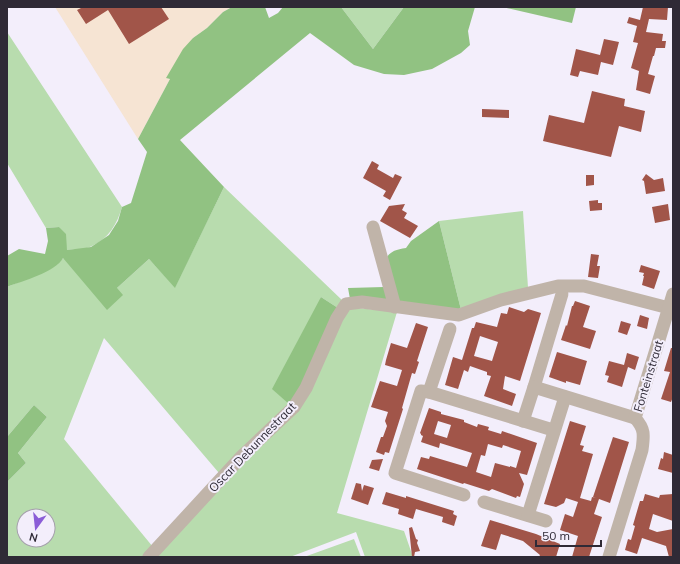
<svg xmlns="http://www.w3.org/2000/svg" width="680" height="564" font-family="Mulish,sans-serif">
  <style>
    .industrial { fill: #f6e4d3 }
    .green { fill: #b8dcae; fill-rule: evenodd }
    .forest { fill: #91c282 }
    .building { fill: #a15549; fill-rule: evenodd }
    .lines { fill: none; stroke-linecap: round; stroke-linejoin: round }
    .minor { stroke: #c0b4a9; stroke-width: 13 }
    .labels { text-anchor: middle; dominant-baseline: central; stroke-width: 4; stroke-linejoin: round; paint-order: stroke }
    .street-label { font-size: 12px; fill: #2f2a36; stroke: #f3eefb }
  </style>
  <rect width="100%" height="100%" fill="#f3eefb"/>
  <path class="industrial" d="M55,7H232L223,12L207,28L193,38L167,78L170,79L138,139Z"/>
  <g class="green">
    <path d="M341,7H404L373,49Z"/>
    <path d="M7,32L122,207C117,224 109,238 92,246C85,250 74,249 67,250L59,227L46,228L7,163Z"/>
    <path d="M224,187L343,301L338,308L321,297L289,404L219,473L104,338L64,439L153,547L143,557H7V482L26,463L18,453L47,417L34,405L7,437V287L50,269L63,258L117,288L149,259L175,287ZM24,516H48V540H24Z"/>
    <path d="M523,211L528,288L461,310L439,221Z"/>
    <path d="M348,307L397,312L337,513L404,531L413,557H365L356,532L290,557H153L297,408Z"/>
    <path d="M354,539L361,557H304Z"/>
  </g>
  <g class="forest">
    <path d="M232,7H265L269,18L278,13L283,7H341L373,49L404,7H475L468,31L470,45L461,53L432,69L404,75L384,74L354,65L310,33L180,140L224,187L175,288L149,259L117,288L123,295L107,310L63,258C56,272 22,281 7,287V256L19,249L45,254L48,241L46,228L59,227L66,234L67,250L91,247L109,235L118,221L122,207L131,203L147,152L138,139L170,79L166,78L183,49L193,38L207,28L223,12Z"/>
    <path d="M502,7H576L572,23Z"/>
    <path d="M439,221L461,310L350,299L348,288L384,287C384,266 380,251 406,248L411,241Z"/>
    <path d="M321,297L338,308L298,394L289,404L272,389Z"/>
    <path d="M34,405L47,417L18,453L26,463L7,482V437Z"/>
  </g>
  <g class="building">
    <path d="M83,7H161L169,19L129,44L108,10L86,24L77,10Z"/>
    <path d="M643,7H668L667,20L649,19L646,32L663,34L662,41H666L665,48H656L654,56H653L648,74L655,76L650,94L636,90L639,71L631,68L638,43L633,42L637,26L627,23L629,17L640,20Z"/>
    <path d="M604,39L619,42L613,65L601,62L598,75L580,71L578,77L570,75L576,49L600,55Z"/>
    <path d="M592,91L625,99L624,106L645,111L641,132L619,126L611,157L543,141L549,115L584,123Z"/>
    <path d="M482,109L509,110V118L482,117Z"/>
    <path d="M372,161L379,165L377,169L393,178L395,174L402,177L390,200L383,196L386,191L363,178Z"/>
    <path d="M646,174L654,180L663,178L665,191L646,194L644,181L642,180Z"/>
    <path d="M586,175H594V185L586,186Z"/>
    <path d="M598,200V203H602V210L590,211L589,201Z"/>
    <path d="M405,204L402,210L407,213L404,218L418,226L410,238L380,221L389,206Z"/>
    <path d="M668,204L670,220L655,223L652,207Z"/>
    <path d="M591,254L599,255L597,266H600L598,278L588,277Z"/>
    <path d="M641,265L660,271L654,289L642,285L644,276H643L644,273L639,272Z"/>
    <path d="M575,301L590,306L583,327L596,331L590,349L561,340L566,325L567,326L572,306H573Z"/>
    <path d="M509,307L524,312L528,309L541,313L520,381L505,376L503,389L516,394L512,406L484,396L491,376L487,375V372L470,366L468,372L464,370L458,389L445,385L453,357L462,360L472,328H474L476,322L497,327L501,313L507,314ZM480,336L498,342L492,361L474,356Z"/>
    <path d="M640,315L649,318L647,329L637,326Z"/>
    <path d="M621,321L631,324L627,335L618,332Z"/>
    <path d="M416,323L428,327L417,361L419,362L415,374L412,373L402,408L403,409L389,453L385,452L384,455L376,452L381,437H383L387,426L385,421L388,412L371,407L380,381L397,386L402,370L385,365L386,360L391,343L407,348Z"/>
    <path d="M671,348H673V397L671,402L661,399L670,372L664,371Z"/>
    <path d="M557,352L587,361L580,385L566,381V383L549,377Z"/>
    <path d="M627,353L639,357L635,370L628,367L622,387L607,382L609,376L605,375L609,361L624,365Z"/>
    <path d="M429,408L441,412V414L464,420V422L477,427L478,424L489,427L488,430L501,434L502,431L537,443L527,475L519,473L524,484L520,497L517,496L516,498L492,489L489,491L464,483L463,484L417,469L421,457L429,459L430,456L467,467L472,453L440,443L439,448L421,442L423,436L421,435V434L420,433ZM438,421L451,425L447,438L434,434ZM488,444L502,448L503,445L521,451L516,468L510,466V467L495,463L491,477L476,472L481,455L485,456Z"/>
    <path d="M570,421L586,426L580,445L584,446L582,451L593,454L580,498L591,501L592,497L596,498L593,497L613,437L629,442L610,503L599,499L594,514L602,517L589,557H572L578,536L560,530L565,514L573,517L578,502L566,498L564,503L556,507L544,504Z"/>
    <path d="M664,452L673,455V473L658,469L661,458L663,459Z"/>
    <path d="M383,459L379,471L369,468L372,460Z"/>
    <path d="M356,483L361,484L362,491L364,485L374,488L368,505L351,499Z"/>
    <path d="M386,492L406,498V496L454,511L453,514L457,516L454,526L442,522L443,517L416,509L413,519L398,514L399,509L382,504Z"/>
    <path d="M645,494L659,498L660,495L673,494V521L653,514L649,529L657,532L673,529V557H669L666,546L642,538L637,554L625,550L628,539L631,540L635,526L633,525L640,501H643Z"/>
    <path d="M490,520L536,534L560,544L556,557H539L540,555L523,541L501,534L496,550L481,546Z"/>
    <path d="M412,527L416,539L418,540L417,543L420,551L415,552L414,557H412L409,528Z"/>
  </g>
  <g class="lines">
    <g class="minor">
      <path d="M373,227L395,307"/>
      <path d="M562,294L534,387L635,418"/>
      <path d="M450,329L429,392L421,391L395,473L464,495"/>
      <path d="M429,392L553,430"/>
      <path d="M523,421L534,387"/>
      <path d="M484,502L546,521"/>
      <path d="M528,515L565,397"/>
      <path d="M149,557L242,456L294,407L306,388L337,318L346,304L362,302L459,315L501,300L558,286H584L669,308"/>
      <path d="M609,557L642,450C644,435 645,429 635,418L673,294"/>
    </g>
  </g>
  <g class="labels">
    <g class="street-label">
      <text transform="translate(648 376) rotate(-73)">Fonteinstraat</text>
      <text transform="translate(252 447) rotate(-46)">Oscar Debunnestraat</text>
    </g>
  </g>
  <rect width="680" height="564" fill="none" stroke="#2f2a36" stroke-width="16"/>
  <g transform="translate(36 528) rotate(195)"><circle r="19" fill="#f3eefb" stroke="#a5a0ac"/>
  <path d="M0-3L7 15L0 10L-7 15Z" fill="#8b5dd7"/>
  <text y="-6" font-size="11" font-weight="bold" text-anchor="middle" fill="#2f2a36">N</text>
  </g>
  <path d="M536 540v6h65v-6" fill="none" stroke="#2f2a36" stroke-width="2"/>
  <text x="542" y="540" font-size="12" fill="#2f2a36" stroke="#f3eefb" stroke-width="3" paint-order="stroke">50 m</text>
</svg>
